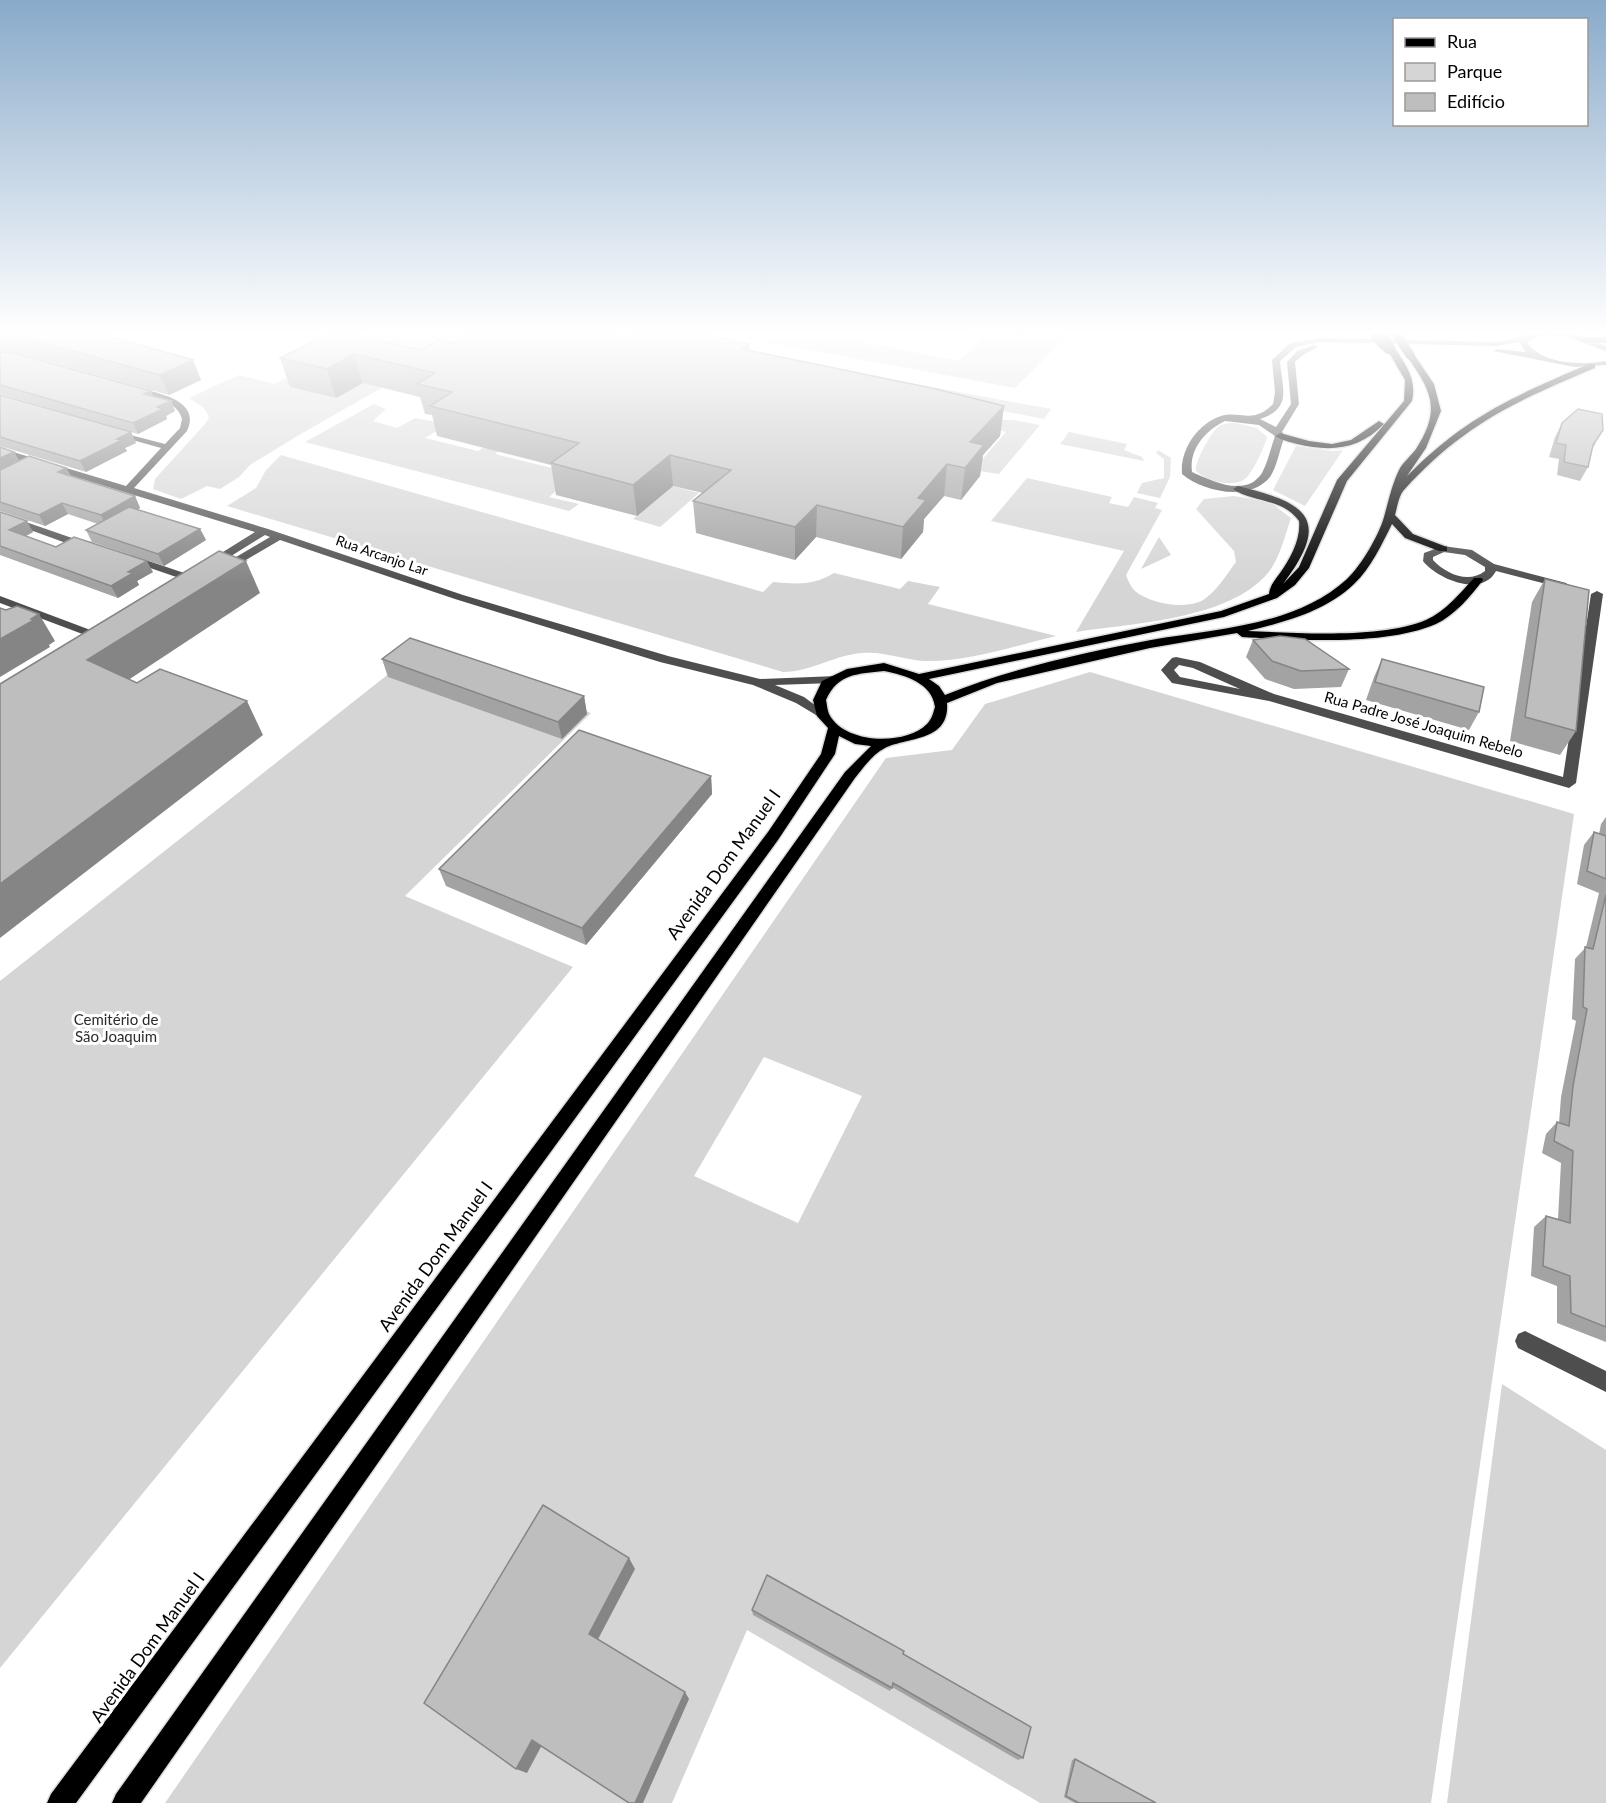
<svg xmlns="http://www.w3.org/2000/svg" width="1606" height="1803" font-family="Lato,sans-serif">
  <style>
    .green { fill: #d5d5d5; fill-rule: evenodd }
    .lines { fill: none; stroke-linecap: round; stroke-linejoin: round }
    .major-casing { stroke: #dbdbdb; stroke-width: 3 }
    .highway-casing { stroke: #dbdbdb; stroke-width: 3 }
    .minor { fill: #4e4e4e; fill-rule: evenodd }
    .major { fill: #000; fill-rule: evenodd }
    .highway { fill: #000; fill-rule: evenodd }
    .major-bridge-casing { stroke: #dbdbdb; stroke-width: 10; stroke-linecap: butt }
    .highway-bridge-casing { stroke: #dbdbdb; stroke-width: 12; stroke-linecap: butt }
    .major-bridge { stroke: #000; stroke-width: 9 }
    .highway-bridge { stroke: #000; stroke-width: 10 }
    .wall { fill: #a3a3a3 }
    .shaded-wall { fill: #858585 }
    .building { fill: #bebebe; stroke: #858585; stroke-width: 1.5 }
    .labels { text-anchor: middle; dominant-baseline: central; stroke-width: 6; stroke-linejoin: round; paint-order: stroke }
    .far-street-label { font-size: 14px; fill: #000; stroke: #fff }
    .street-label { font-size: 15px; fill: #000; stroke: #fff }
    .park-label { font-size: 15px; fill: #2c2c2c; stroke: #fff }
    .near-street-label { font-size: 18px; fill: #000; stroke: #fff }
  </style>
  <rect width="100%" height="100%" fill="#fff"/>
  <g class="green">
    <path d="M378,332H683L663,338L432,359L299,435L250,465L239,477L220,489L207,486L181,499L153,489L155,479L205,424L209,417L204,408L189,398L239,375L274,384Z"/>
    <path d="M956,332H1050L1064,334L1063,336L1066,337L1015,388L760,341L766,339L853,340L958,361L983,338Z"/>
    <path d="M862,374L1051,409L1044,419L912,393L857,377Z"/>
    <path d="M374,404L386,409L373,421L397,428L415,418L448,424L425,438L478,451L505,433L521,436L495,454L576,474L549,497L579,504L569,511L305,442Z"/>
    <path d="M953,419L1013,420L1040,425L999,474L973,470L1006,432Z"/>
    <path d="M1236,423L1257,428L1267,437C1265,446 1252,474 1245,479C1231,488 1206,481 1196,471C1194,463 1211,433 1217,428C1222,423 1230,423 1236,423Z"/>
    <path d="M1069,432L1127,444L1124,450L1142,457L1144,461L1060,444Z"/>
    <path d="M1296,446L1332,451L1343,450L1305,506L1273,490Z"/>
    <path d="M1158,450L1171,458L1170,477L1160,498L1137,493L1142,483L1164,478V459L1156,453Z"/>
    <path d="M281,455L763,592L773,582C796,584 813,586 834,573L900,589L908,581L940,587L928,604L1056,636C1014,646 968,662 925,661C904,660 884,651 862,653C834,655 811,672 783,672L227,506L256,488L266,470Z"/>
    <path d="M616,471L699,493L660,527L633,519L658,497Z"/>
    <path d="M1027,478L1112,497L1109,503L1128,507L1134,497L1158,503L1155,508L1162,510L1126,575C1128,581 1131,587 1135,591C1150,604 1190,611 1206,598C1218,589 1227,574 1236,562L1234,551L1196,509L1204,499L1234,496L1270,502L1291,518C1285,535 1280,558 1268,573C1228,620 1133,623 1076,632L1124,551L991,521Z"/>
    <path d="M1159,537L1171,555L1141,569Z"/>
    <path d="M415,653L591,713L405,896L573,967L0,1668V981Z"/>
    <path d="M1090,672L1574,814L1431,1803H1040L747,1630L672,1803H165L886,758L952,750L985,704ZM764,1057L862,1096L798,1223L694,1176Z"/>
    <path d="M1502,1384L1606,1450V1803H1447Z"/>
  </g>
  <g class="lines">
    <g class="major-casing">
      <g id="major">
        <path d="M1534,332H1557L1560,334L1556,336Z"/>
        <path d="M1388,347H1394C1406,365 1417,379 1412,401L1347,481L1309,568L1295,585L1277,598L1224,617L929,679L939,686L945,695C1009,669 1082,653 1151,640C1215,629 1296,626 1347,579C1361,566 1379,535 1384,517C1388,503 1392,484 1399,470C1403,462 1411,456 1416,449C1442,408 1431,391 1406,355L1407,353H1413L1434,384L1441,411L1426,448L1407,476C1465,417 1514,396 1589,364H1595V368C1516,401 1463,425 1404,490C1399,495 1397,508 1395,515L1413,534L1447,547V551H1439L1405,538L1392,524C1382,544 1371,568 1354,584C1326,611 1285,622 1248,631C1298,633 1380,639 1426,620C1446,611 1460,593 1474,578H1482L1483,580C1471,596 1455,615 1436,624C1386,646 1296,640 1242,637L1237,633L1150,648L997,683L947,703C950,742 907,737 885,748C873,754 863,768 855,778L141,1803H112L116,1794L845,772L871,746L855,744L839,736L835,754L778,840L76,1803H47L51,1794L768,832L821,754L828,728L817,716L813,700L822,681L847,669L884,663L919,674L1221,611L1269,594C1270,585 1275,580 1280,573C1290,559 1301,539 1299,521C1283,498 1253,503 1233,489L1238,486C1306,503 1333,518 1283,584L1299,567L1337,480L1404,401L1405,380L1387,349ZM884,671C905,675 932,683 935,707C933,713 932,719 927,724C905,746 844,744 829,714C827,709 827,704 826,700C838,673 858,674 884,671Z"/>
        <path d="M1379,421L1384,424C1359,450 1330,452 1297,444C1290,442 1281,440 1275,436L1280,433L1309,441L1332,444L1351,440Z"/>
      </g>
    </g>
    <g class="highway-casing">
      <path id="highway" d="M1578,337H1606V343L1581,342L1576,339Z"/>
    </g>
    <g class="minor">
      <path d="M1539,332L1576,335L1606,346V351C1584,344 1548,324 1527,343C1544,365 1582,365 1606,361V365L1574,367L1493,351L1497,349L1526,352L1519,342L1497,346L1320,342L1296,347L1280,361C1282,388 1293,408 1260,419L1276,427L1291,404L1287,362L1297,351L1314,345L1318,347L1303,355L1295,362L1299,404L1282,432L1285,436C1280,448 1277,467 1270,477C1250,502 1203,492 1182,474C1180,450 1197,424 1221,416C1240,410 1253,425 1273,404L1275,392L1272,360L1290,343L1320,338L1497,342ZM1225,421L1259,425L1275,436C1271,447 1268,462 1262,473C1246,498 1212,481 1192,472C1189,449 1205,431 1225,421Z"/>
      <path d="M134,387C156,393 202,399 187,431L134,488L268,529L463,595L668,656L760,679L837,676L839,679L833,683L775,685L804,697L827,714L821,718L796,703L753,685L660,662L455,599L280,540L229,570H221V566L270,537L265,535L215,566H207V562L255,532L0,454V448L126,486L161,448L111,434V430L165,444L180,428L182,419C177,399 149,397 131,392V388Z"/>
      <path d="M0,513L72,538L92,542L93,544L88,547L66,543L0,519Z"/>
      <path d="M1443,546L1472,550L1494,564L1566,583L1568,585L1562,588L1496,571C1482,598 1437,579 1423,561L1424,553ZM1444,552L1465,555L1485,567V571C1469,584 1446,574 1433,560V557Z"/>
      <path d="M131,555L193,576L194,578L189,581L185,580L127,560V556Z"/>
      <path d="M1597,591L1603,594L1576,783L1569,788L1269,701L1172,683L1161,670L1172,658L1176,657L1200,662L1274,694L1563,777L1591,594ZM1179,665L1193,668L1240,689L1180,677L1174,670Z"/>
      <path d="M0,596L109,637L111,639L105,643L101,641L0,603Z"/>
      <path d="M1525,1331L1606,1371V1392L1518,1348L1515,1341L1518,1334Z"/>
    </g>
    <use href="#major" class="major"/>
    <use href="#highway" class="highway"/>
    <g class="major-bridge-casing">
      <g id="major-bridge">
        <path d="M1381,332L1391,349"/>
        <path d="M1395,332L1410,355"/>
      </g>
    </g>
    <g class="highway-bridge-casing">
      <path id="highway-bridge" d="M1376,337L1389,349"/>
    </g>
    <use href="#major-bridge" class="major-bridge"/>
    <use href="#highway-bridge" class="highway-bridge"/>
  </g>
  <g class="wall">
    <path d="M0,332L193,360L201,380L169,395L28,356L21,355L171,401L175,411L166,416L167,419L138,434L0,394Z"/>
    <path d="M647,332H711V336L749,351L1004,406L1000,436L983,455L980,476L961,500L944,496L924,519L923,532L901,559L816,537L795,560L696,533L693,501L703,493L673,486L637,516L556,495L551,465L437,436L432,415L425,414L420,397L363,383L336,398L290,387L280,358L421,350L454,343L631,341Z"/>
    <path d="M0,395L131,432L136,443L125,448L127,451L86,472L0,446Z"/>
    <path d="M1562,423L1596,443L1592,449L1588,467L1580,481L1557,475L1559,459L1549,457L1555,437Z"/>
    <path d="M0,447L14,452L19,461L66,468L71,476L135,496L140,508L137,509L200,529L206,540L164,566L92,542L86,530L98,524L68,514L45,526L0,511Z"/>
    <path d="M0,512L33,532L26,536L56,547L153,572L137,581L139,585L118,598L0,555Z"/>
    <path d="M1545,579L1576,731L1560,755L1510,741L1532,602Z"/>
    <path d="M1253,640L1349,669L1341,687L1294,689L1265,679L1246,657Z"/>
    <path d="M382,659L584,696L587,714L562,739L388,677Z"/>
    <path d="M1382,659L1479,712L1469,730L1366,700L1374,677Z"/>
    <path d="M711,776L712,794L586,945L446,886L439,869Z"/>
    <path d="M1606,817V1342L1557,1323V1286L1531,1276L1534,1227L1546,1216L1558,1219L1561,1163L1542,1153L1546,1134L1557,1122L1559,1123L1561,1097L1576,1021L1572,1019L1575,959L1586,947L1599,893L1577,884L1584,845L1594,832L1599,834L1601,824Z"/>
    <path d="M752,1610L903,1654L1023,1758L1018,1760L892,1687L890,1691L753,1615Z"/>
    <path d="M1075,1759L1156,1803H1075L1064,1797L1072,1760Z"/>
  </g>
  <g class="shaded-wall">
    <path d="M698,332H711L712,351L696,333Z"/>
    <path d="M749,344L750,373L742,349Z"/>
    <path d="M354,354L363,383L336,398L327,369Z"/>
    <path d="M193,360L201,380L169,395L160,375Z"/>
    <path d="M151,391L155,401L144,394Z"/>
    <path d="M171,401L175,411L166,416L167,419L138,434L133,423L157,407Z"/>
    <path d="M1004,406L1000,436L983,455L980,476L961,500L965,468L970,442Z"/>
    <path d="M131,432L136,443L125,448L127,451L86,472L80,461L117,439Z"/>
    <path d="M14,452L20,462L0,472V458Z"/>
    <path d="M670,455L673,486L637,516L633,485Z"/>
    <path d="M947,464L944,496L924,519L923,532L901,559L903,527L918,498Z"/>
    <path d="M66,468L72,479L58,472Z"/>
    <path d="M135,496L140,508L106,526L101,515Z"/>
    <path d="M62,503L68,514L45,526L39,515Z"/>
    <path d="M817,505L816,537L795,560V527Z"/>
    <path d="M27,521L33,532L15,542L9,530Z"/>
    <path d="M200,529L206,540L164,566L158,554Z"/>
    <path d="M147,561L153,572L137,581L139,585L118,598L111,586L128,572Z"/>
    <path d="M246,561L260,593L107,694L87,660Z"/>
    <path d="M39,614L55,641L49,645L50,647L0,677V639Z"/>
    <path d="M584,696L587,714L562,739L558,722Z"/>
    <path d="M247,701L263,735L0,938V884Z"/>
    <path d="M711,776L712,794L586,945L582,928Z"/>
    <path d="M629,1558L635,1569L596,1643L589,1634Z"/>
    <path d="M685,1692L689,1699L643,1803H635Z"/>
    <path d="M532,1740L542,1745L527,1773L516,1769Z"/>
  </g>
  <g class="building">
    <path d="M0,332H94L193,360L160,375L18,336L0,334Z"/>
    <path d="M332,332H340L421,350L439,340L454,343L475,332H589L631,341L647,332H698L696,333L749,344L742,349L936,389L1004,406L970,442L984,445L965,468L947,464L918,498L926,500L903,527L817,505L795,527L693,501L731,470L670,455L633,485L551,463L579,443L430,406L452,392L417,384L435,373L354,354L327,369L280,358Z"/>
    <path d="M0,352L17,354L151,391L144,394L171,401L157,407L163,409L133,423L0,385Z"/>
    <path d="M0,395L131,432L117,439L122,440L80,461L0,437Z"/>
    <path d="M1578,409L1602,414L1603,430L1593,445L1588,467L1564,462L1566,445L1556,443L1562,423Z"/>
    <path d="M0,447L14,452L0,458Z"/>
    <path d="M29,456L66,468L58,472L135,496L101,515L62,503L39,515L0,502V470Z"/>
    <path d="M129,507L200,529L158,554L86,530Z"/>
    <path d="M0,512L27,521L9,530L56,547L74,537L147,561L128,572L133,573L111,586L0,546Z"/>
    <path d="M219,551L246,561L87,660L137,683L160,669L247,701L0,884V684Z"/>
    <path d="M1545,579L1589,590L1576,731L1525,717Z"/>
    <path d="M17,606L39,614L31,619L34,620L0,639V608L6,610Z"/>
    <path d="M1280,636L1305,639L1349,669L1301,671L1272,661L1253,640Z"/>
    <path d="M410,638L584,696L558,722L382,659Z"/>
    <path d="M1382,659L1484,687L1479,712L1375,682Z"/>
    <path d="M579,730L711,776L582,928L439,869Z"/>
    <path d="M1594,832L1606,836V879L1587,871Z"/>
    <path d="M1606,895V1327L1571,1313L1570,1276L1543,1266L1546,1216L1570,1223L1573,1151L1554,1141L1557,1122L1569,1126L1573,1086L1587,1009L1583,1007L1585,947L1593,949Z"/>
    <path d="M543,1505L629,1558L589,1634L685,1692L635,1803H629L532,1740L516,1769L424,1703Z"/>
    <path d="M767,1575L904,1651L903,1654L1031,1727L1023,1758L893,1683L892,1688L752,1610Z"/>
    <path d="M1075,1759L1156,1803H1079L1066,1796Z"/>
  </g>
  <linearGradient id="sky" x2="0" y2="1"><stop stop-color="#89aaca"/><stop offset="0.57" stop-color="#fff"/><stop offset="1" stop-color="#fff" stop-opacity="0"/></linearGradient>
  <rect width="1606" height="584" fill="url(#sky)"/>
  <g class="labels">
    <g class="far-street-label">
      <text transform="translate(382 555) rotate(19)">Rua Arcanjo Lar</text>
    </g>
    <g class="street-label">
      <text transform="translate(1424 724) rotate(16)">Rua Padre José Joaquim Rebelo</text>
    </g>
    <g class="park-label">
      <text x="116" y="1019">Cemitério de<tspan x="116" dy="17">São Joaquim</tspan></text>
    </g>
    <g class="near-street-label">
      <text transform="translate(723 864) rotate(-54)">Avenida Dom Manuel I</text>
      <text transform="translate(435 1256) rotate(-54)">Avenida Dom Manuel I</text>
      <text transform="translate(147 1647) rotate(-54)">Avenida Dom Manuel I</text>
    </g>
  </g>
  <rect x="1393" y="18" width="195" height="108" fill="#ffffff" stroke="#999999" stroke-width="1.5"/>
  <rect x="1405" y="38" width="30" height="9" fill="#000000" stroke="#999999" stroke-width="1.5"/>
  <text x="1447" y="48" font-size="18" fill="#000000">Rua</text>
  <rect x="1405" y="63" width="30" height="18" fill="#d5d5d5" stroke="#999999" stroke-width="1.5"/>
  <text x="1447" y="78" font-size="18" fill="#000000">Parque</text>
  <rect x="1405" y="93" width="30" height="18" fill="#bebebe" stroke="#999999" stroke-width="1.5"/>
  <text x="1447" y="108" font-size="18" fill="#000000">Edifício</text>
</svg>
